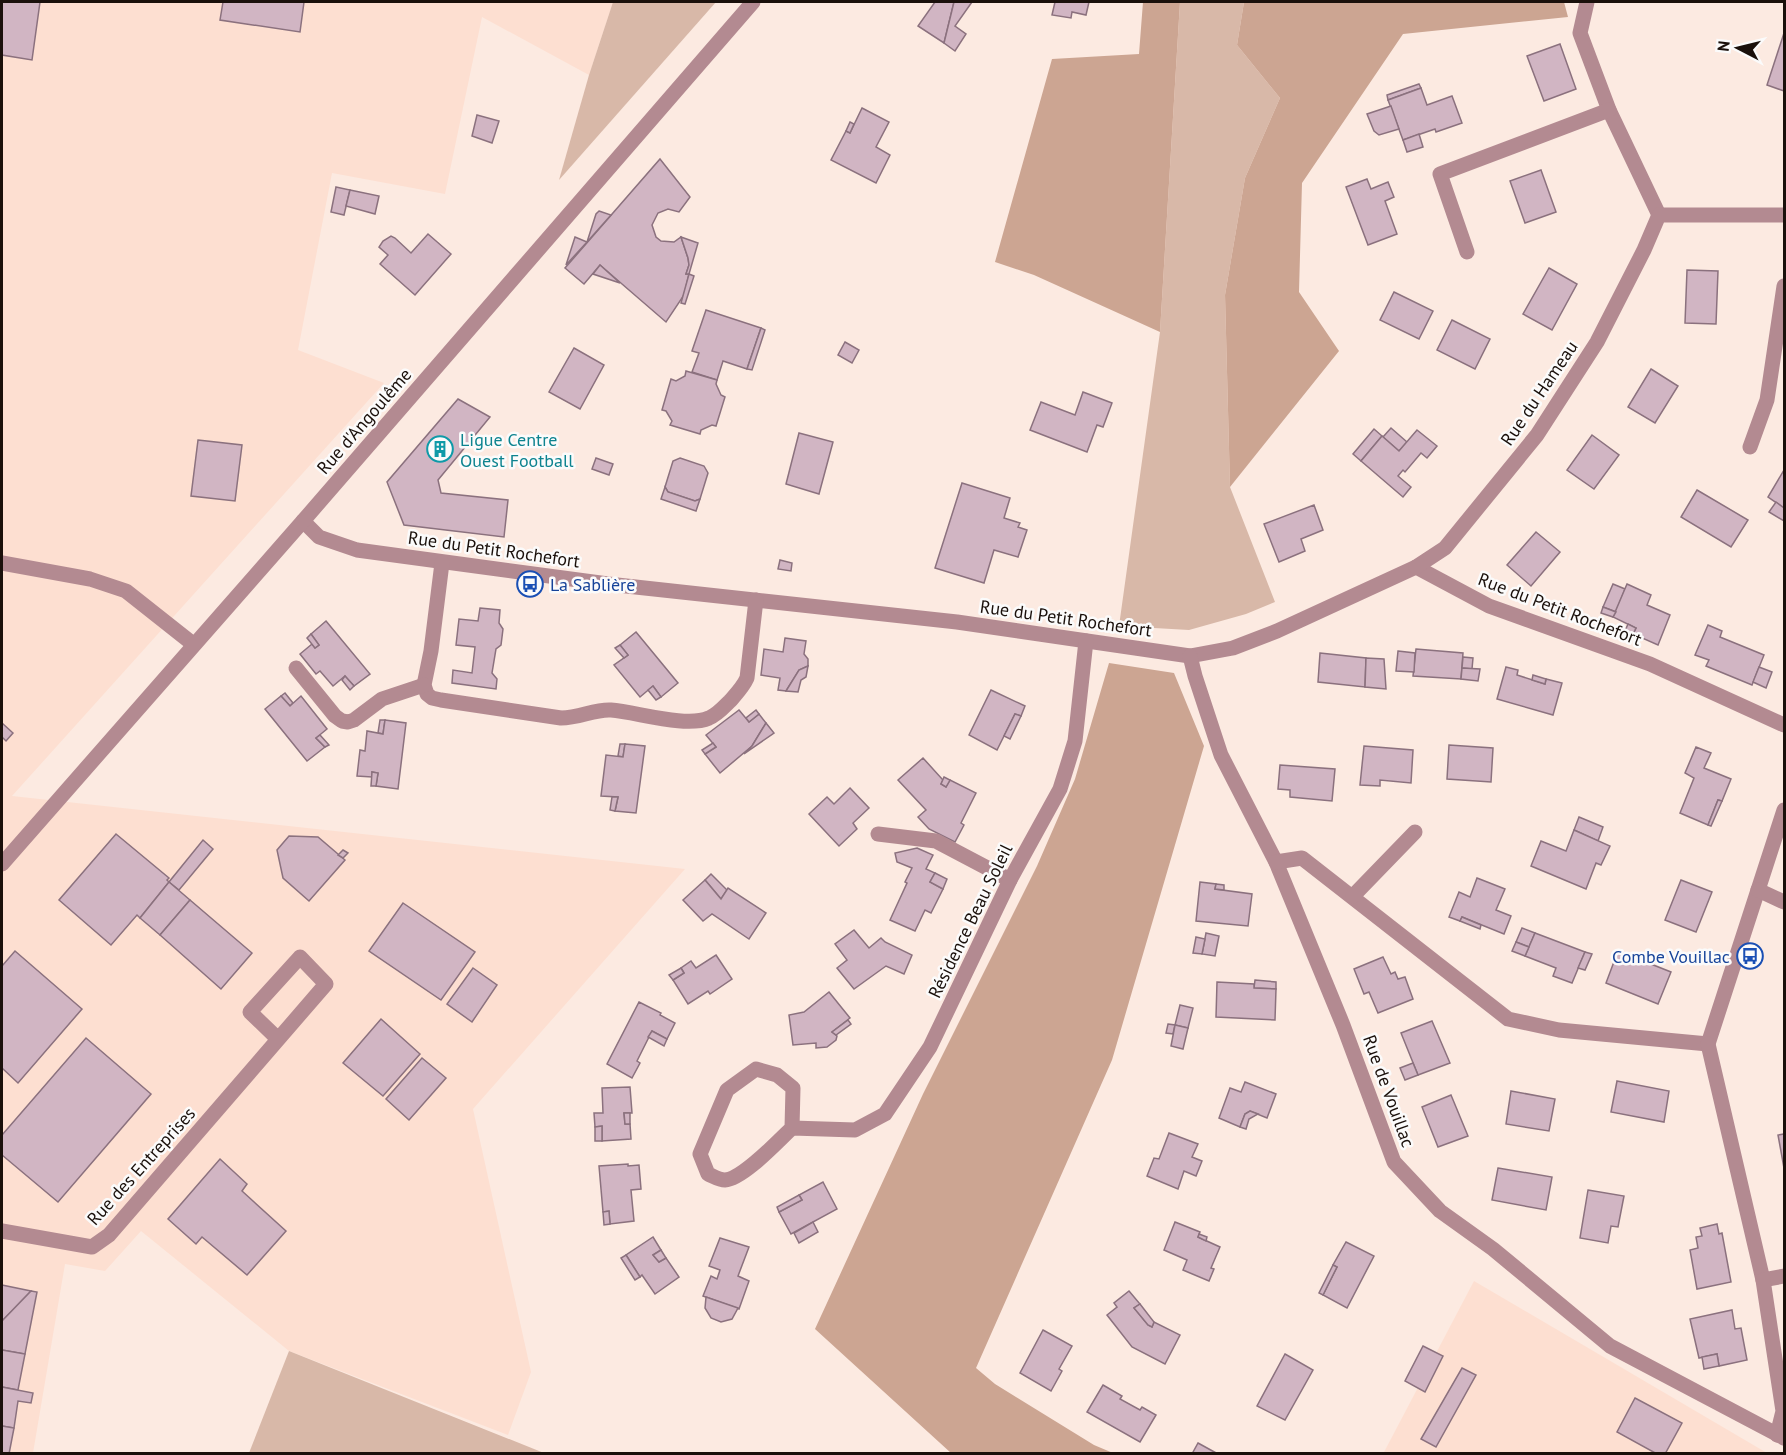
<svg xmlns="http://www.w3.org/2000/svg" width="1786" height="1455" font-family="'PT Sans',sans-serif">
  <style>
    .built { fill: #fddfd1 }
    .green { fill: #d8b8a8 }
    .forest { fill: #cca592 }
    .building { fill: #d1b5c3; stroke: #8b717e; stroke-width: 1.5 }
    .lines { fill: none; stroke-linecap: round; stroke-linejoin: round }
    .minor { stroke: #b38a91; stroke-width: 15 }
    .labels { text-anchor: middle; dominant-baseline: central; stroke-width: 5; stroke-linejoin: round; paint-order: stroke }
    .street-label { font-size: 18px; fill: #1a100b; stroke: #fbfbfb }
    .culture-label { font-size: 18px; fill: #0d838f; stroke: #fbfbfb; text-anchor: start }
    .transit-label { font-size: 18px; fill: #164399; stroke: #fbfbfb; text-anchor: start }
  </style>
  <rect width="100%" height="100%" fill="#fceae1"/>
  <g class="built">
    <path d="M2,2H613L589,75L482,17L445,194L332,173L298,350L384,383L12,796L685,869L473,1109L531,1372L508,1435L289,1351L141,1231L105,1271L65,1264L33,1453L2,1454Z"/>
    <path d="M1474,1281L1767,1453L1383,1454Z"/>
  </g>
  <g class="green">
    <path d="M613,2H716L559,180L589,75Z"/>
    <path d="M1180,2H1244L1237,45L1280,98L1245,178L1225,295L1230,487L1275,602L1246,614L1189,630L1119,626L1160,332Z"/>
    <path d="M289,1351L544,1453H249Z"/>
  </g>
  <g class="forest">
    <path d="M1143,2H1180L1160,332L1034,275L995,262L1052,59L1139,54Z"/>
    <path d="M1244,2H1564L1568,17L1403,34L1302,183L1299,292L1339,351L1230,487L1225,295L1245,178L1280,98L1237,45Z"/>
    <path d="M1109,663L1174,673L1204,746L1112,1060L976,1368L995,1384L1094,1445L1113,1453H951L815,1329L923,1094L1037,866L1075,779Z"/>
  </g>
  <g class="building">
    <path d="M2,2H40L32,60L2,55Z"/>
    <path d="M223,2H304L300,32L220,20Z"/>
    <path d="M935,2H954L944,43L918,26Z"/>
    <path d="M954,2H972L955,26L966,34L955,51L944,43Z"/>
    <path d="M1055,2H1089L1086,15L1072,12L1071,18L1052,15Z"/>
    <path d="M1784,33V91L1767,85Z"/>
    <path d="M1560,44L1576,89L1544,101L1527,56Z"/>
    <path d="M1419,84L1421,88L1388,100L1387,95Z"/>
    <path d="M1421,88L1427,105L1452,96L1462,123L1436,132L1435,129L1403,140L1388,100Z"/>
    <path d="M1391,106L1399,129L1379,135L1374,131L1367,114Z"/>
    <path d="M862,108L889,122L876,147L890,155L876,183L831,160L846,131L850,133Z"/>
    <path d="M477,115L499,121L492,143L472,136Z"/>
    <path d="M850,122L854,124L850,133L846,131Z"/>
    <path d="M1419,134L1423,147L1407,152L1403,140Z"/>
    <path d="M660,159L690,197L679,212L668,209L658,213L652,225L656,237L661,241L674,242L681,237L688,258L689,265L686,274H689L684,295L666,322L600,265L584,284L565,268Z"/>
    <path d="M1541,170L1556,212L1525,223L1510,181Z"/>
    <path d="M1367,179L1371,189L1388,182L1394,197L1385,201L1397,234L1368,245L1346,187Z"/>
    <path d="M336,187L350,190L344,215L331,212Z"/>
    <path d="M350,190L379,196L375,214L346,206Z"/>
    <path d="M599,211L611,215L587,242L596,214Z"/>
    <path d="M428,234L451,254L415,295L380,264L388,255L379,247L383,241L391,236L395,238L411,253Z"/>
    <path d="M575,237L587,242L566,265Z"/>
    <path d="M681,237L698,243L689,274H686L689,265L688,258Z"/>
    <path d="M600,265L620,283L593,274Z"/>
    <path d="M1549,268L1577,284L1552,330L1523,314Z"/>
    <path d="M1687,270L1718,271L1716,324L1685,323Z"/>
    <path d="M689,274L694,276L685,304L681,303Z"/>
    <path d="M1394,292L1433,311L1419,339L1380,320Z"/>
    <path d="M706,310L761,328L747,369L723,361L717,380L692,372L699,353L692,351Z"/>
    <path d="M1452,320L1490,339L1475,369L1437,350Z"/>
    <path d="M761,328L765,330L752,370L747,369Z"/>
    <path d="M845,342L859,350L852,363L838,355Z"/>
    <path d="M574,348L604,365L580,409L549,392Z"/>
    <path d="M1651,369L1678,386L1655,423L1628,407Z"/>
    <path d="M686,371L717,380L716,384L721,395L725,397L716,426L712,425L701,430L700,434L670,425L672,421L666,411L662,410L671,379L676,381L685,376Z"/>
    <path d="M1083,392L1112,403L1103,427L1097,425L1087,452L1030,430L1041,402L1075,415Z"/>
    <path d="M458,399L490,417L438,480L441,493L508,500L504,537L404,525L387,482Z"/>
    <path d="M1391,428L1407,442L1399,451L1383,437Z"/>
    <path d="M1374,429L1382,436L1361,461L1353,454Z"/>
    <path d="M1417,430L1437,446L1427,458L1421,453L1405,472L1403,470L1398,476L1411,487L1403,497L1361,461L1382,436L1399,451Z"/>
    <path d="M799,433L833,442L819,494L786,484Z"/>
    <path d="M1592,435L1619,455L1594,489L1567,470Z"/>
    <path d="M198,440L242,445L235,501L191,496Z"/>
    <path d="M596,458L613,464L609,475L592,469Z"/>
    <path d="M680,458L704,466L708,473L700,499L695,501L668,492L665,487L673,461Z"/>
    <path d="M1784,470V508L1768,497Z"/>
    <path d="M962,483L1010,498L1004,518L1020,523L1018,527L1027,530L1018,557L994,550L984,583L935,568Z"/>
    <path d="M665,487L668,492L695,501L700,499L696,511L661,499Z"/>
    <path d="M1697,490L1748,520L1731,547L1681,517Z"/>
    <path d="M1776,502L1784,508V521L1769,512Z"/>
    <path d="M1314,505L1323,530L1301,539L1305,551L1279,562L1264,524Z"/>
    <path d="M1536,532L1560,552L1531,586L1507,565Z"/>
    <path d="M780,560L792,563L791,571L778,569Z"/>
    <path d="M1613,584L1625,589L1616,612L1603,607Z"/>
    <path d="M1627,584L1651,595L1647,605L1670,615L1658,645L1633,634L1636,628L1613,617Z"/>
    <path d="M1603,607L1616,612L1613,617L1601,613Z"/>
    <path d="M480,608L500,610L499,623L503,629L501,645L496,649L492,673L497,679L496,689L452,683L453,670L472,673L475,647L456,645L459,619L478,621Z"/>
    <path d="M326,621L370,674L354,686L345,676L333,686L320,671L316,674L300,654L312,644L315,648L319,645L311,634Z"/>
    <path d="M1628,624L1636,628L1633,634L1625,631Z"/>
    <path d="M1708,625L1722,631L1720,637L1764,655L1752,685L1706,666L1709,660L1695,655Z"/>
    <path d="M636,632L678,683L661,697L653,686L640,697L614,665L628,655L620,645Z"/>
    <path d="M311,634L319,645L315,648L307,638Z"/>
    <path d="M785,638L806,641L804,654L808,659V666L799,670L786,691L778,690L780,678L761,675L764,649L783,652Z"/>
    <path d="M620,645L628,655L624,658L615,648Z"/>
    <path d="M1416,649L1463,653L1461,679L1413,676Z"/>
    <path d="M1398,651L1415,653L1414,672L1396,671Z"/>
    <path d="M1320,653L1366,658L1365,687L1318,682Z"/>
    <path d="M1463,657L1473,658L1472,669L1462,668Z"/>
    <path d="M1366,658L1384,659L1386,689L1365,687Z"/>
    <path d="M808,666L806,677L801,680L798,692L786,691L799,670Z"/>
    <path d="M1506,667L1518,670L1517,675L1545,684L1546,679L1562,683L1553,715L1497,699Z"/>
    <path d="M1759,667L1772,672L1766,688L1753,682Z"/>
    <path d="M1462,668L1480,669L1478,681L1461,679Z"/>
    <path d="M1533,675L1546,679L1545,684L1532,680Z"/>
    <path d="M345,676L354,686L350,690L342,680Z"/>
    <path d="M653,686L661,697L656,700L648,690Z"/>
    <path d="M991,690L1025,706L1021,716L1015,714L997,750L969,735Z"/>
    <path d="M285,693L293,703L290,706L281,696Z"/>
    <path d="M281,696L290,706L301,696L327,729L316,738L325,747L307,761L265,709Z"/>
    <path d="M739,710L749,722L759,714L766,723L752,746L720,773L705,754L716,747L706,735Z"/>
    <path d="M756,710L759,714L749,722L746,718Z"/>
    <path d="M1015,714L1021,716L1010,739L1004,736Z"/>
    <path d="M380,720H385L383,734L378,733Z"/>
    <path d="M385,720L406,723L398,789L376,786L378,773L372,772V777L357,776L360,750L365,751L367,731L383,734Z"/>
    <path d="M2,723L13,733L6,741L2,737Z"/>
    <path d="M766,723L774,733L744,754L752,746Z"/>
    <path d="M320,735L329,745L325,747L316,738Z"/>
    <path d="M713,743L716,747L705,754L702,750Z"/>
    <path d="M620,744H625L623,757L618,756Z"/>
    <path d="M625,744L645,746L636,813L615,811L618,797L601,796L606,755L623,757Z"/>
    <path d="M1449,745L1493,748L1491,782L1447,779Z"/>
    <path d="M1364,746L1413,750L1411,783L1380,780V786L1360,785Z"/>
    <path d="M1696,747L1711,753L1704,768L1731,779L1722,801L1718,800L1708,825L1680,813L1694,778L1685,773Z"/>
    <path d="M923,758L943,780L941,784L946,787L950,780L976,793L961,823L964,825L955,842L929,829L918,817L926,810L898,780Z"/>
    <path d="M1280,765L1335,769L1332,801L1290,797V790L1278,789Z"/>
    <path d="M372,772L378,773L376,786H371Z"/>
    <path d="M944,777L950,780L946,787L941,784Z"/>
    <path d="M850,788L869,808L853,823L857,829L839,846L809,814L827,797L834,804Z"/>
    <path d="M612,797H618L615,811L610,810Z"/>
    <path d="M1718,800L1722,801L1711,826L1708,825Z"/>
    <path d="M1579,817L1603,827L1598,841L1574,830Z"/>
    <path d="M1574,830L1610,846L1601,865L1596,863L1586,889L1531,866L1541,841L1566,851Z"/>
    <path d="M116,834L169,878L167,880L169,882L140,918L137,915L111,945L59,900Z"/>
    <path d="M289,836L318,837L345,860L309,901L283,878L277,850Z"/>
    <path d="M203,840L213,849L179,890L169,882Z"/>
    <path d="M917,848L933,855L926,869L935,873L930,882L943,889L931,913L925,910L915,931L890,920L907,883L905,882L912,868L897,862L895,853Z"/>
    <path d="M343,850L348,853L343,858L338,855Z"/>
    <path d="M935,873L947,879L943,889L930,882Z"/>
    <path d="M711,874L727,890L721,899L705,880Z"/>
    <path d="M1477,878L1505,889L1496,910L1511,916L1504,934L1462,917L1460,921L1449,917L1459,892L1470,897Z"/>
    <path d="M705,880L721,899L728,888L766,913L749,939L712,914L703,921L683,900Z"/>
    <path d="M1681,880L1712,892L1696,932L1665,920Z"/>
    <path d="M169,882L190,900L160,935L140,918Z"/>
    <path d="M1200,882L1216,884L1215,889L1252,894L1248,926L1196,921Z"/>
    <path d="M1216,884L1224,885V890L1215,889Z"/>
    <path d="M190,900L252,953L221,989L160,935Z"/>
    <path d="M403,903L475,952L441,1000L369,951Z"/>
    <path d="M1462,917L1481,925L1480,929L1460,921Z"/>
    <path d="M1522,928L1535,933L1529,947L1516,942Z"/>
    <path d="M854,930L869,948L881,938L885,942L912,955L904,974L886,966L854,989L837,968L847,960L835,944Z"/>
    <path d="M1206,933L1219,936L1215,956L1202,954Z"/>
    <path d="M1535,933L1585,952L1572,983L1553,976L1556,968L1525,956Z"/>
    <path d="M1196,937L1205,939L1202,954L1193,953Z"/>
    <path d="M1516,942L1529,947L1525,956L1512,951Z"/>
    <path d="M15,951L82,1009L18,1083L2,1068V966Z"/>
    <path d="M1618,951L1671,972L1658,1004L1606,983Z"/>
    <path d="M1585,952L1592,954L1585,970L1578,968Z"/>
    <path d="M716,955L732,979L710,994L708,991L688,1004L673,980L684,973L681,968L691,961L696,968Z"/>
    <path d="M1383,957L1391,974L1395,972L1398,979L1405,977L1413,999L1378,1013L1369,992L1364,994L1354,969Z"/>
    <path d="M473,968L497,985L472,1022L447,1004Z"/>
    <path d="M681,968L684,973L673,980L669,975Z"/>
    <path d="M1255,980L1276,982V989L1254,988Z"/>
    <path d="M1217,982L1254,984V988L1276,989L1275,1020L1216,1017Z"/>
    <path d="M829,992L850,1018L832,1032L837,1036L836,1040L827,1047L816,1048V1043L793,1045L789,1015L804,1012Z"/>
    <path d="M639,1002L661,1013L660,1015L675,1023L667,1039L652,1031L637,1061L640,1063L632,1078L607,1064Z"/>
    <path d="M1180,1005L1193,1008L1188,1028L1175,1025Z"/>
    <path d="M381,1019L420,1054L383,1096L343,1063Z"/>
    <path d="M848,1020L851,1024L836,1035L832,1032Z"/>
    <path d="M1432,1021L1450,1063L1418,1075L1401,1033Z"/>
    <path d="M1168,1024L1175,1025L1173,1034L1166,1033Z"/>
    <path d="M1175,1025L1188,1028L1183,1049L1171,1046Z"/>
    <path d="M652,1031L667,1039L664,1046L648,1037Z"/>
    <path d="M86,1038L151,1094L58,1202L2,1155V1135Z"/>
    <path d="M422,1058L446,1078L409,1120L386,1099Z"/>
    <path d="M1413,1063L1418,1075L1405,1080L1400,1068Z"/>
    <path d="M1617,1081L1669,1091L1664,1122L1611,1112Z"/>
    <path d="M1245,1082L1276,1094L1267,1118L1250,1111L1245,1114L1240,1127L1219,1118L1230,1088L1241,1092Z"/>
    <path d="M630,1087L632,1113H624L625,1124H630L631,1139L602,1141V1126L595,1127L594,1113H603L602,1088Z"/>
    <path d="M1511,1091L1555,1099L1549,1131L1506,1124Z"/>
    <path d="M1451,1095L1468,1136L1438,1147L1422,1107Z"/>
    <path d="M1250,1111L1258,1114L1249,1119L1246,1129L1240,1127L1245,1114Z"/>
    <path d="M624,1113H630V1124H625Z"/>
    <path d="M602,1126V1141H595V1127Z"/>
    <path d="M1169,1133L1198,1144L1192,1157L1202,1161L1196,1176L1184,1171L1178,1189L1147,1176L1154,1158L1159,1159Z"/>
    <path d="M1784,1134V1168L1778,1135Z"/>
    <path d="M220,1159L247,1184L242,1191L286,1231L247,1275L202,1237L196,1244L168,1219Z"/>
    <path d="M628,1164V1166L639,1165L641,1189L631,1190L634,1221L610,1224L609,1211L603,1212L599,1166Z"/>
    <path d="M1498,1168L1552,1177L1546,1210L1492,1200Z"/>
    <path d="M823,1182L837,1209L791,1234L779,1212L802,1200L799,1195Z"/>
    <path d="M1588,1190L1624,1196L1618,1227L1611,1226L1608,1243L1580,1238Z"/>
    <path d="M799,1195L802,1200L779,1212L777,1207Z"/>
    <path d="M609,1211L610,1224L604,1225L603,1212Z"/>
    <path d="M813,1222L818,1232L799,1243L794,1233Z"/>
    <path d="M1175,1222L1200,1232L1198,1237L1220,1247L1211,1268L1214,1269L1209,1281L1183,1270L1187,1260L1164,1250Z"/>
    <path d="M1717,1224L1719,1234L1722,1233L1731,1282L1697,1289L1690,1250L1698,1248L1696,1237L1702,1236L1700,1228Z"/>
    <path d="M1199,1234L1207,1237L1206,1241L1198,1237Z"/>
    <path d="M653,1237L661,1250L653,1255L659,1262L666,1258L679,1277L655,1294L642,1275L640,1277L626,1255Z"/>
    <path d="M720,1238L749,1247L738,1276L749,1281L739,1309L703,1296L711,1276L717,1279L720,1270L709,1266Z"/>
    <path d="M1346,1242L1374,1256L1347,1308L1323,1295L1337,1267L1333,1265Z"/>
    <path d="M661,1250L666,1258L659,1262L653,1255Z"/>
    <path d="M626,1255L640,1277L635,1280L621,1258Z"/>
    <path d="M1333,1265L1337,1267L1323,1295L1319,1293Z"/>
    <path d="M2,1285L31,1291L2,1321Z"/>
    <path d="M31,1291L37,1292L25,1354L2,1350V1321Z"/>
    <path d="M1129,1291L1140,1304L1134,1308L1148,1325L1152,1327L1154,1322L1180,1335L1165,1364L1132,1347L1107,1315L1117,1307L1114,1303Z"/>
    <path d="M706,1297L738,1308L732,1319L721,1322L711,1318L705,1308Z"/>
    <path d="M1140,1304L1154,1322L1152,1327L1148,1325L1134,1308Z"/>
    <path d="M1732,1310L1735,1329L1741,1328L1747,1360L1719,1366L1717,1354L1699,1358L1690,1319Z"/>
    <path d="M1043,1330L1072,1346L1059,1369L1062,1371L1051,1391L1020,1373Z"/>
    <path d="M1423,1346L1443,1356L1425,1392L1405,1381Z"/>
    <path d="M2,1350L25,1354L18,1390L2,1387Z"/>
    <path d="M1285,1354L1313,1370L1285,1420L1257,1406Z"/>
    <path d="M1717,1354L1719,1366L1704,1369L1702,1357Z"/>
    <path d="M1462,1368L1476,1375L1436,1447L1421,1439Z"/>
    <path d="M1103,1385L1122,1396L1120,1399L1140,1410L1142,1407L1156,1415L1140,1442L1087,1412Z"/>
    <path d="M2,1387L33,1393L31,1403L18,1401L14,1428L2,1426Z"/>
    <path d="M1635,1398L1682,1423L1665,1454H1657L1617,1432Z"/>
    <path d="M2,1426L14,1428L9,1454H2Z"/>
    <path d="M1198,1443L1218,1454H1192Z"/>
  </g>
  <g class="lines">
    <g class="minor">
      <path d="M1587,2L1580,33L1609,110L1659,215"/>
      <path d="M1467,252L1440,174L1609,110"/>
      <path d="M1750,447L1767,400L1784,286"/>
      <path d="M303,521L319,537L357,550L608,584L957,622L1190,656L1233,648L1277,631L1416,567L1489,606L1650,664L1784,725"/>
      <path d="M2,563L90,579L126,591L193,644"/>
      <path d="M442,563L431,651L424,685L427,694L432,698L441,700L561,718C580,718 594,709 611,710C637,712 686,728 709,718C717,715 724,707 730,701C737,693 743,687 747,678L756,600"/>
      <path d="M1416,567L1445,548L1537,435L1597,342L1644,250L1659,215H1784"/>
      <path d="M1190,656L1195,676L1221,755L1276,862L1343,1025L1394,1162L1440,1211L1493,1249L1610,1346L1784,1438"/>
      <path d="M296,668L335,716L342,721L348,722L354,720L382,699L424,685"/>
      <path d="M878,834L936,841L1010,880"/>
      <path d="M1276,862L1302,858L1508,1019L1559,1030L1708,1044L1784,810"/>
      <path d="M2,864L303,521L753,2"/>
      <path d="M1758,890L1784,902"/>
      <path d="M1353,896L1415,832"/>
      <path d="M1708,1044L1763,1280L1784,1276"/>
      <path d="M792,1128L793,1088L777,1075L756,1069L727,1090L700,1154L708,1174C713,1176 719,1180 725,1180C743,1179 778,1141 792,1128L855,1130L885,1114L930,1047L1010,880L1060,789L1075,741L1086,641"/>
      <path d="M2,1231L92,1247L109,1235L326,984L300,957L250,1012L278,1039"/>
      <path d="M1763,1280L1783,1411L1777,1435"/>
    </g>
  </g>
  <defs>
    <g id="building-ring" transform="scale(1.35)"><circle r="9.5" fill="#fbfbfb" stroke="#0f9aa8" stroke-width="1.5"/><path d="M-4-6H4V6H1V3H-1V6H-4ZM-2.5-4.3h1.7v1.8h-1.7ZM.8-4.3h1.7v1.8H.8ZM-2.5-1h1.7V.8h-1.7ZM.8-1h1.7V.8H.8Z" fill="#0f9aa8"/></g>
    <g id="bus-ring" transform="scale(1.35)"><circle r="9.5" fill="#fbfbfb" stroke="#1a4fb4" stroke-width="1.5"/><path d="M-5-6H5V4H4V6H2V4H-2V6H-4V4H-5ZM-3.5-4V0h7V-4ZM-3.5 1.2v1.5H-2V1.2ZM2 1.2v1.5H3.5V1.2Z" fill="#1a4fb4"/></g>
  </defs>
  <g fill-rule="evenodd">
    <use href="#building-ring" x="440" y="449"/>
    <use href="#bus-ring" x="530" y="584"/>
    <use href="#bus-ring" x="1750" y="956"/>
  </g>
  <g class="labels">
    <g class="street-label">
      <text transform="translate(1539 393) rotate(-56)">Rue du Hameau</text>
      <text transform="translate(364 421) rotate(-49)">Rue d'Angoulême</text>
      <text transform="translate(494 549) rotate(8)">Rue du Petit Rochefort</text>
      <text transform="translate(1560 609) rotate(21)">Rue du Petit Rochefort</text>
      <text transform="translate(1066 618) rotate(8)">Rue du Petit Rochefort</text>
      <text transform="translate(970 921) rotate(-64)">Résidence Beau Soleil</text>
      <text transform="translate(1389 1091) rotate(70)">Rue de Vouillac</text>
      <text transform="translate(141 1166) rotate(-48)">Rue des Entreprises</text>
    </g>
    <g class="culture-label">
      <text x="460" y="439">Ligue Centre<tspan x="460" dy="21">Ouest Football</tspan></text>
    </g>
    <g class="transit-label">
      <text x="550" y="584">La Sablière</text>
      <text x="1730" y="956" text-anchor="end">Combe Vouillac</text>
    </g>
  </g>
  <rect width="1786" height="1455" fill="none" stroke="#1a100b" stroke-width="6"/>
  <g transform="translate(1738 48) rotate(277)" stroke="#fbfbfb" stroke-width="4.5" paint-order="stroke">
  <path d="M0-4.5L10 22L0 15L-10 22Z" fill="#1a100b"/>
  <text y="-9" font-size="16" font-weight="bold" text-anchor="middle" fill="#1a100b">N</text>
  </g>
</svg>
